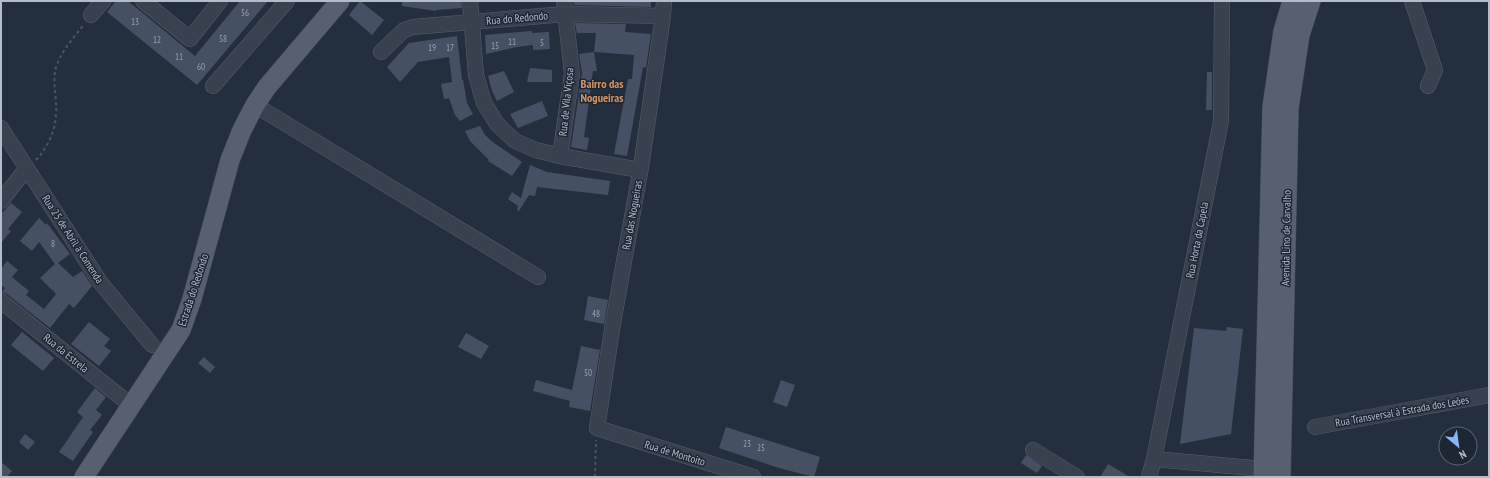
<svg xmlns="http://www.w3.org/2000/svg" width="1490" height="478" font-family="'PT Sans Narrow',sans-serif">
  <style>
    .building { fill: #455162 }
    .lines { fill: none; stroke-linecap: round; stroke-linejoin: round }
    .minor-casing { stroke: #565f6c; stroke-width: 16 }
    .major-casing { stroke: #414a57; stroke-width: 20 }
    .path { stroke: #44595c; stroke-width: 2; stroke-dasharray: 3 3; stroke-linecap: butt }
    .minor { stroke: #38414e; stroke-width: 15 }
    .major { stroke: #56606e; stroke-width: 19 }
    .labels { text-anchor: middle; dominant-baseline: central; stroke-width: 3; stroke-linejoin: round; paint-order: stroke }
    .number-label { font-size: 9px; fill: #98a1af }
    .street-label { font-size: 11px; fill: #b4bcc9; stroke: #1d2633 }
    .neighbourhood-label { font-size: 12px; font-weight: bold; fill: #d59563; stroke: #1d2633 }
  </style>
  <rect width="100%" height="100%" fill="#242f3e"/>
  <g class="building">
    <path d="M116,1H128L195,56L240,1H268L197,85L107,12Z"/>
    <path d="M360,1L384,20L372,35L349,15Z"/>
    <path d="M402,1H461L462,8L436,10V11L402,6Z"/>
    <path d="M573,1H651V7L574,5Z"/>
    <path d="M575,23L626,24L625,32L651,34L646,68L643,67L627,156L614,154L628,79H632L634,55L594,52L596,33H577Z"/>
    <path d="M532,31V33L549,32L550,49L533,50V45L517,47L486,54L485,35Z"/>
    <path d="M457,36L462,80H463L467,103L473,114L460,121L455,115L449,98L444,99L441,84L452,82L449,57L418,62L400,82L387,67L409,43Z"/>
    <path d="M594,52L597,71H593L584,137L589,138L587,150L571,147L582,73L579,54Z"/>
    <path d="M530,68L552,70V82H527Z"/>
    <path d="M504,71L514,92L497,101L492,91L488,76Z"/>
    <path d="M1207,72H1212V110H1206Z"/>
    <path d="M542,101L548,116L518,128L510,114Z"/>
    <path d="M480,126L485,135L494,143L522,162L512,176L488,161L489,160L470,141L465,131Z"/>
    <path d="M530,165L547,172L610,181L608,195L537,187L535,196L529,195L519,211L517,210L518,206L508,199L512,192L521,198Z"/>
    <path d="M11,203L22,212L8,229L11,231L1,243V214Z"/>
    <path d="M39,218L46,225L47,223L70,254L58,263L73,277L82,271L92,286L74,308L69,304L50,328L7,294L2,292L5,288L1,285V269L7,261L18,270L12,277L29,291L26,295L44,309L56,294L40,278L55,264L39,242L32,251L20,241Z"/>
    <path d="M588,296L608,300L604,324L584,320Z"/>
    <path d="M89,322L110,339L104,346L111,351L99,366L71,344Z"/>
    <path d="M1227,327L1243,329L1231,434L1180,444L1194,328L1226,331Z"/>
    <path d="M22,332L54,358L43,371L11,345Z"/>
    <path d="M466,333L489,346L481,359L458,347Z"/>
    <path d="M581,346L600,350L590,411L569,407L570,401L533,391L536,380L572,390Z"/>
    <path d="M204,357L215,367L210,373L198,363Z"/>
    <path d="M781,380L795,385L787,407L773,402Z"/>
    <path d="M95,388L106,397L96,410L102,415L90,430L93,432L73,461L59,452L83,417L77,412Z"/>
    <path d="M726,427L820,457L814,477L779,468L719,448Z"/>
    <path d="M25,434L35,442L28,450L19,442Z"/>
    <path d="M1026,455L1042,466L1037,473L1021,463Z"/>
    <path d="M1,462L12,471L7,477H1Z"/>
    <path d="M1108,464L1130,477H1100Z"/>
  </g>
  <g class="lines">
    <g class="minor-casing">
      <g id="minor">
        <path d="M143,1L190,39L220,1"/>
        <path d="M470,1L476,75L484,103L497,124L515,141L536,150L560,156L640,170"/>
        <path d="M664,1L663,16L641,167L613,323L597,428L753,477"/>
        <path d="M1412,1L1435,70L1428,86"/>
        <path d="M91,15L103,1"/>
        <path d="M381,52L404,30L413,27L565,14L663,16"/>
        <path d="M213,86L287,1"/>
        <path d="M255,105L538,277"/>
        <path d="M1,128L100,282L152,345"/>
        <path d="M560,156L572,74L564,1"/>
        <path d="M1,201L26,169"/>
        <path d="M1,301L132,406"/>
        <path d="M1315,427L1489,395"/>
        <path d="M1033,450L1077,477"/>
        <path d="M1154,459L1263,469"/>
        <path d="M1149,477L1154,459L1221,121L1222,1"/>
      </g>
    </g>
    <g class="major-casing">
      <g id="major">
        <path d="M84,477L181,330L192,299L230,160L242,130L255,105L267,87L340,1"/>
        <path d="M1263,477L1272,107L1283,31L1292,1"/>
        <path d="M1281,477L1289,108L1300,35L1311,1"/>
      </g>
    </g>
    <g class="path">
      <path d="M36,160C48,147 56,130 56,112C57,99 53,85 55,72C58,54 74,38 84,24"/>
      <path d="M595,477L596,440"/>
    </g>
    <use href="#minor" class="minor"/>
    <use href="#major" class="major"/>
  </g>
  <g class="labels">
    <g class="number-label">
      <text x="245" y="12">56</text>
      <text x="135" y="21">13</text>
      <text x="223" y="38">58</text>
      <text x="157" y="39">12</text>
      <text x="512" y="41">11</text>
      <text x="542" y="42">5</text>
      <text x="495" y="45">15</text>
      <text x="432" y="47">19</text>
      <text x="450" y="47">17</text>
      <text x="179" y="56">11</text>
      <text x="201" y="66">60</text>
      <text x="53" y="243">8</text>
      <text x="596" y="313">48</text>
      <text x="588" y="372">50</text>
      <text x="747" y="443">23</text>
      <text x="761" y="447">25</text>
    </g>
    <g class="street-label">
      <text transform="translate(517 18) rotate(-5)">Rua do Redondo</text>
      <text transform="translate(566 102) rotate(-84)">Rua de Vila Viçosa</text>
      <text transform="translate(632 215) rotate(-80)">Rua das Nogueiras</text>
      <text transform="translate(1286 238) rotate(-89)">Avenida Lino de Carvalho</text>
      <text transform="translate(73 239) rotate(57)">Rua 25 de Abril à Comenda</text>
      <text transform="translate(1197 240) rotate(-79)">Rua Horta da Capela</text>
      <text transform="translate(193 290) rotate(-72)">Estrada do Redondo</text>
      <text transform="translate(66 353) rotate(39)">Rua da Estrela</text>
      <text transform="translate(1402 411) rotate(-10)">Rua Transversal à Estrada dos Leões</text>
      <text transform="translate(675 453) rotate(17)">Rua de Montoito</text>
    </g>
    <g class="neighbourhood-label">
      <text x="602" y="83">Bairro das<tspan x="602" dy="14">Nogueiras</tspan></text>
    </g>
  </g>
  <rect width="1490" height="478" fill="none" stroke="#b4bcc9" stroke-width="4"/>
  <g transform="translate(1458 446) rotate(151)"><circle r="19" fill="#1d2633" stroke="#59626f"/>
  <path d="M0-3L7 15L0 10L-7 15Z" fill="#8ab4f8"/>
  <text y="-6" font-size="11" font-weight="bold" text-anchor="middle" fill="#b4bcc9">N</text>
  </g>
</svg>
